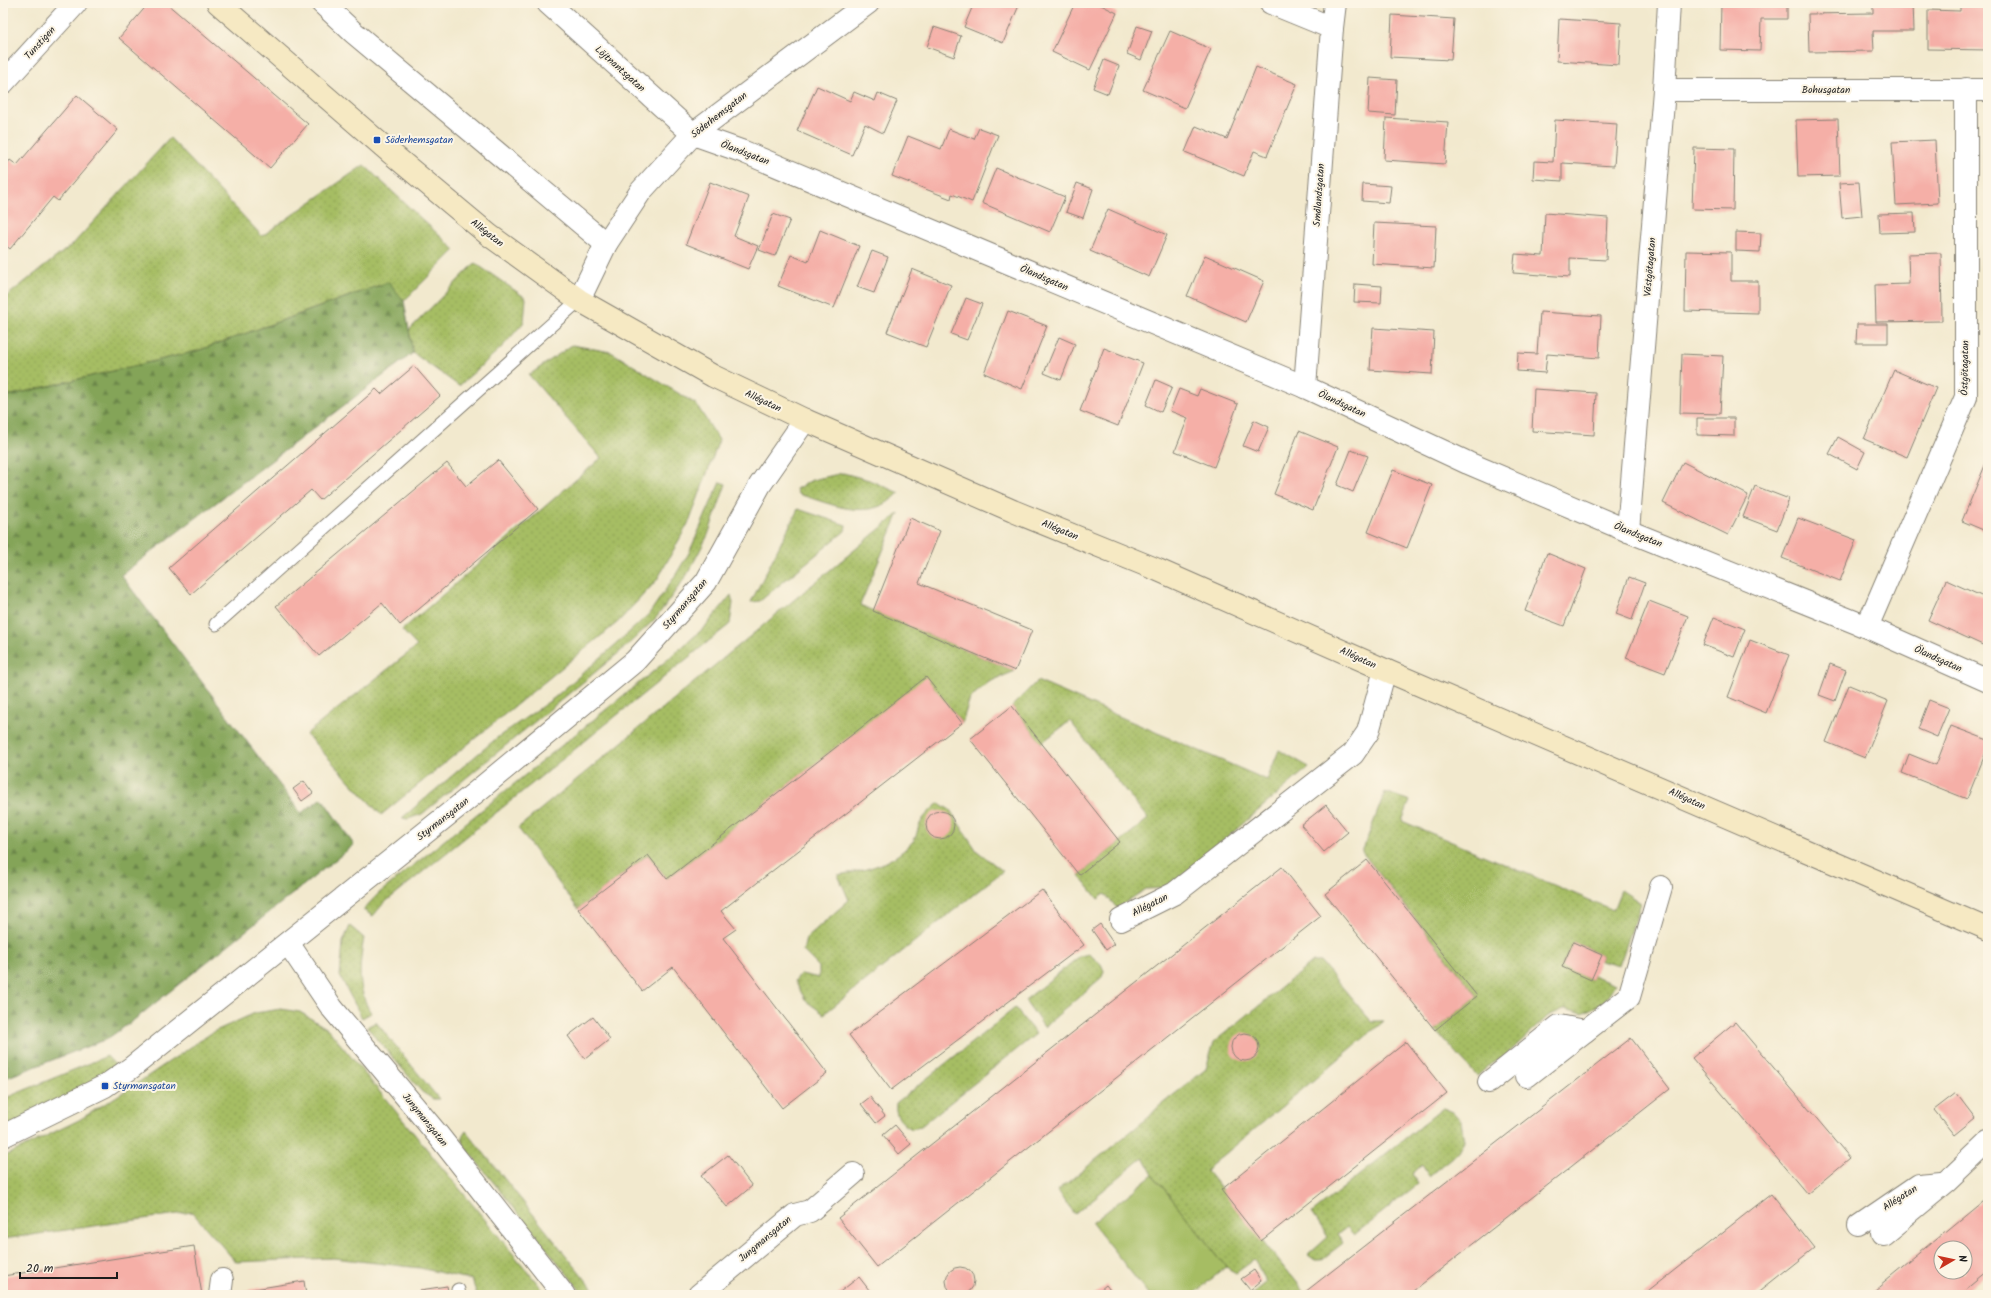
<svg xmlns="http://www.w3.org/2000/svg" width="1991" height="1298" font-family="Kalam,sans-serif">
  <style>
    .grass { fill: url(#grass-dots); stroke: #616c40 }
    .forest { fill: url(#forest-firs); stroke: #50603a }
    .pitch { fill: #a6bd63; stroke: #616c40 }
    .building { fill: #f5afa7; fill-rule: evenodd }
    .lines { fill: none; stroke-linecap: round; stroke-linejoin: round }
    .lane-casing { stroke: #878275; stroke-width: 15 }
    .street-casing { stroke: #878275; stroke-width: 24 }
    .secondary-casing { stroke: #878275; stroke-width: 24 }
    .lane { stroke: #fff; stroke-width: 13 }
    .street { stroke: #fff; stroke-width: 22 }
    .secondary { stroke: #f6e9c3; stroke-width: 22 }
    .transit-dot { fill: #1a4fb4; stroke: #fcf5e5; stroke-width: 1.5 }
    .labels { text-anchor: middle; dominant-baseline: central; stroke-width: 4; stroke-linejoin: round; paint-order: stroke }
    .street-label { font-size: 10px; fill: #1c1c1c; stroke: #fcf5e5 }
    .transit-label { font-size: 10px; fill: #164399; stroke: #fcf5e5; text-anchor: start }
  </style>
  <defs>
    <pattern id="grass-dots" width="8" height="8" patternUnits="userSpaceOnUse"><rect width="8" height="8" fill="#a6bd63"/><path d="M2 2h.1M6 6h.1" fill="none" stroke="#8ea255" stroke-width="1.8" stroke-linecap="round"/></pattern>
    <pattern id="forest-firs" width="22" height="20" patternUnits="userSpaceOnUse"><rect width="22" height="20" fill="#84a459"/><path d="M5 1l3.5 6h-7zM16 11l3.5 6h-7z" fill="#6b8549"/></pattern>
  </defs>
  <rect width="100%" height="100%" fill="#fcf5e5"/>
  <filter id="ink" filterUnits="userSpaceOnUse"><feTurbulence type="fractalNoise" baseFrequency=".025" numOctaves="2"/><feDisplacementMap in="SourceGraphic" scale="8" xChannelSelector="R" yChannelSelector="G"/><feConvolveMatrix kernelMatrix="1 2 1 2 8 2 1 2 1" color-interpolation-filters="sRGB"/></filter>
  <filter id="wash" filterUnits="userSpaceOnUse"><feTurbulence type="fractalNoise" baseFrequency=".012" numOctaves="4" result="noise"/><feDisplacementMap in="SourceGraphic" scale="16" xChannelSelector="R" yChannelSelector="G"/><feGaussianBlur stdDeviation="0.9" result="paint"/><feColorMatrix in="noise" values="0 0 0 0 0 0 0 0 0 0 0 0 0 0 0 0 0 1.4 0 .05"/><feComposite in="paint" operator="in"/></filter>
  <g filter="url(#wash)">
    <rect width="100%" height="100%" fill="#f2e9ce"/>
    <g class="grass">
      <path d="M170,138L262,236L364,165L455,250L404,301L388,282L197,351L3,397V299L74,243Z"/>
      <path d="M475,263L526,298L524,322L503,346L459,386L413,353L409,330Z"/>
      <path d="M572,345L611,352L696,404L719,440L690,520L657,580L618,622L381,815L306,734L417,646L402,630L601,458L529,375Z"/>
      <path d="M843,473L869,480L899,493C869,524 833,504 798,494L796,489L812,480Z"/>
      <path d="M720,482L726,484L708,535L687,575L656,618L621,651L422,814L408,819L402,818L498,737L554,698L623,638L649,614L673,579L689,553Z"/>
      <path d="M798,509L846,525L845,531L760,601L751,602Z"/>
      <path d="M899,513L860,605L1015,671L989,682L970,698L962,723L926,678L667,879L648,855L578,909L518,828Z"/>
      <path d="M731,595L733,603L730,624L383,904L373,916L363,910L378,894L666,661L705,627Z"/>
      <path d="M1037,681L1267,780L1279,750L1309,767L1168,888L1146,889L1117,908L1105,894L1098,899L1079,875L1148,819L1070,721L1041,743L1012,706Z"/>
      <path d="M1385,792L1410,801L1402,821L1613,910L1621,890L1641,903L1619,966L1600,961L1602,955L1573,942L1562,966L1591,980L1593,975L1615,984L1603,1003L1582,1013L1566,1008L1548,1016L1503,1058L1490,1065L1477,1076L1435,1030L1477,996L1362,852Z"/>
      <path d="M939,803L950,810L977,851L1003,871L824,1014L806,1001L795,981L801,974L819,978V967L803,951L806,938L849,900L838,875C867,870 894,864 914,840C917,836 917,830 919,826C924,815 931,810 939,803Z"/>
      <path d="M350,926L364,938C359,964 357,990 371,1013L362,1018L340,976L343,942Z"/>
      <path d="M1089,954L1101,964L1104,971L1102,977L1044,1027L1025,1000L1080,956Z"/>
      <path d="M1313,962H1321L1371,1021H1384L1206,1170L1306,1295H1251L1267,1282L1254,1260L1236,1273L1226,1267L1153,1175L1143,1157L1075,1214L1057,1191L1149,1117L1157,1108L1206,1069L1214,1042Z"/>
      <path d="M1015,1008L1036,1034L921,1126L912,1129C902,1124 894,1116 896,1103Z"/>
      <path d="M281,1009L300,1012L328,1029L547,1295H477L472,1280L420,1268L333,1258L236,1262L192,1212L3,1239V1157L79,1120L133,1086L213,1032L255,1013Z"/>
      <path d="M376,1022L439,1099H433L422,1092L367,1027Z"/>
      <path d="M107,1056L120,1070L3,1132V1099Z"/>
      <path d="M1443,1108L1453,1112L1461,1121L1464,1141L1458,1152L1429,1176L1422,1165L1412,1174L1418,1184L1354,1235L1347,1227L1337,1235L1343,1243L1321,1260H1315L1308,1255L1328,1237L1312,1213Z"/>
      <path d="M466,1131L598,1295H584L464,1146L462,1137Z"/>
    </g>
    <path class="forest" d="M389,282L404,301L413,353L121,575L301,813L322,798L354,845L134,1020L107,1039L3,1079V397L197,351Z"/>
    <path class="pitch" d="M1153,1175L1226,1267L1192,1295H1149L1092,1223Z"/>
    <g id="blocks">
      <g class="building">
        <path d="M149,3H166L308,124L270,168L119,38Z"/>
        <path d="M974,3H1020L1003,43L964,27Z"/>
        <path d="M1075,3H1097L1117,13L1090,70L1052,52Z"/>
        <path d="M1721,3H1787V19H1761L1760,51L1720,50Z"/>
        <path d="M1873,3H1913L1914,31H1873L1874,51L1809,52L1808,14L1873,13Z"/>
        <path d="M1960,3H1988V50L1928,49V10L1960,11Z"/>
        <path d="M1392,15L1454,19L1451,60L1390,57Z"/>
        <path d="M1559,19L1621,23L1619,65L1557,61Z"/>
        <path d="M1137,26L1152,31L1141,60L1127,54Z"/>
        <path d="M934,27L961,36L954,57L927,47Z"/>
        <path d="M1170,31L1211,49L1185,108L1143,90Z"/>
        <path d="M1104,60L1119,66L1108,94L1093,88Z"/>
        <path d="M1256,67L1297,84L1267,156L1254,151L1244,176L1185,152L1196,126L1227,139Z"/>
        <path d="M1370,78L1397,80L1395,115L1368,113Z"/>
        <path d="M817,86L850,101L854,92L875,101L878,93L897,101L883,133L865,124L852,155L797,131Z"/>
        <path d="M77,95L118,130L58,201L53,197L10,249L3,243V169L10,160L17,165Z"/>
        <path d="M1386,118L1448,122L1445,164L1384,160Z"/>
        <path d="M1838,119L1840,176L1798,177L1796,120Z"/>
        <path d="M1555,120L1617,124L1614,166L1562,163V181L1533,179L1534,161L1553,162Z"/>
        <path d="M979,128L998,135L972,202L952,194L951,199L892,176L908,136L941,149L949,129L974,139Z"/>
        <path d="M1935,140L1938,203L1896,205L1892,142Z"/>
        <path d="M1694,148L1734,149L1733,210L1692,209Z"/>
        <path d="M996,168L1065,197L1050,232L982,203Z"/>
        <path d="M710,182L749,197L734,236L758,246L748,269L686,244Z"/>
        <path d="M1859,182L1862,216L1842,218L1839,183Z"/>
        <path d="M1077,183L1093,189L1083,218L1066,212Z"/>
        <path d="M1363,184L1391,186L1389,203L1362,201Z"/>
        <path d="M1108,209L1167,235L1149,277L1090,251Z"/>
        <path d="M1545,213L1608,218L1606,260L1570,258V277L1513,273L1515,254L1543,256Z"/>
        <path d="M1914,213L1915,232L1880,233L1879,214Z"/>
        <path d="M773,214L790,220L775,256L759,250Z"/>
        <path d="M1374,223L1436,226L1434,268L1372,264Z"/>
        <path d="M820,230L859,246L834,308L778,286L791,255L808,262Z"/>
        <path d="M1736,232L1761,233L1760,252L1736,251Z"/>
        <path d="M872,251L888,257L874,293L857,287Z"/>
        <path d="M1686,251L1731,252V281H1758V313L1685,311Z"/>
        <path d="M1941,253L1942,321L1876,322L1875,285L1909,284L1908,254Z"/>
        <path d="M1205,255L1264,281L1246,322L1187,296Z"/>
        <path d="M912,269L951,285L926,347L887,332Z"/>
        <path d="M1355,284L1382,286L1381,303L1354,302Z"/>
        <path d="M966,298L982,304L967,340L951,334Z"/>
        <path d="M1008,311L1047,326L1022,389L984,373Z"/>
        <path d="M1540,312L1601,316L1599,358L1547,354L1545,373L1517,371L1518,353L1537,354Z"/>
        <path d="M1857,324H1888V343H1856Z"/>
        <path d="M1373,328L1434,332L1432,374L1370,370Z"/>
        <path d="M1059,337L1075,344L1061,380L1044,373Z"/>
        <path d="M1104,348L1143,363L1118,426L1080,411Z"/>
        <path d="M1682,354L1723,356L1720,414L1680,413Z"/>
        <path d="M414,366L440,396L320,500L311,490L191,594L169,568L376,389L381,394Z"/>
        <path d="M1894,370L1936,388L1907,457L1864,439Z"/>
        <path d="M1156,380L1172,387L1161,412L1146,405Z"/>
        <path d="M1179,389L1197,396L1200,389L1238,404L1214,467L1175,451L1188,418L1170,411Z"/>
        <path d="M1534,389L1596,393L1594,435L1532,431Z"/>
        <path d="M1697,418H1734V436L1697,435Z"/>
        <path d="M1254,420L1269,427L1258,452L1243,446Z"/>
        <path d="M1299,431L1338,447L1313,510L1274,494Z"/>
        <path d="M1838,437L1865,452L1857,469L1829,454Z"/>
        <path d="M1351,450L1368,456L1353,492L1337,485Z"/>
        <path d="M498,460L538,509L400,625L382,603L319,656L276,606L447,463L466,486Z"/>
        <path d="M1683,462L1748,495L1728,535L1663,503Z"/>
        <path d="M1986,463L1988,464V532L1962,521Z"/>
        <path d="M1393,470L1432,485L1407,548L1368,532Z"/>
        <path d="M1755,486L1789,499L1777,530L1743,517Z"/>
        <path d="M910,518L940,531L919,583L1032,630L1015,671L873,611Z"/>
        <path d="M1798,518L1856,540L1840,581L1782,558Z"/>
        <path d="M1547,553L1586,569L1564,626L1525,611Z"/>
        <path d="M1629,577L1645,583L1632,620L1616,614Z"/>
        <path d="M1946,580L1988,599L1987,647L1928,620Z"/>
        <path d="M1649,601L1688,616L1665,673L1626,658Z"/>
        <path d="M1714,617L1745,629L1734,657L1703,645Z"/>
        <path d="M1750,640L1789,655L1766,713L1728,697Z"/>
        <path d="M1830,664L1846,670L1835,701L1819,695Z"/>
        <path d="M926,677L962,723L721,911L736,929L723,938L827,1073L782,1108L673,967L642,991L578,909L648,855L667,879Z"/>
        <path d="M1849,685L1888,701L1865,758L1826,742Z"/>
        <path d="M1929,700L1949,708L1937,737L1918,729Z"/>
        <path d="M1012,706L1120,842L1079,875L970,739Z"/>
        <path d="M1951,726L1988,740V747L1967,799L1902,773L1909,754L1936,765Z"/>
        <path d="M304,781L313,793L302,801L293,789Z"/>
        <path d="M1326,805L1348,832L1324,852L1301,825Z"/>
        <circle cx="940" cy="825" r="14"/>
        <path d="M1367,860L1477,996L1435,1030L1325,894Z"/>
        <path d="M1282,867L1321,916L877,1267L838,1218Z"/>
        <path d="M1042,890L1084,945L891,1090L849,1035Z"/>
        <path d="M1100,924L1114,944L1106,950L1092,930Z"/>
        <path d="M1573,942L1602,955L1591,980L1562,967Z"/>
        <path d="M593,1017L610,1039L585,1059L568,1036Z"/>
        <path d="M1735,1022L1850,1158L1807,1194L1692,1058Z"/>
        <circle cx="1245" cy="1047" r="14"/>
        <path d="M1631,1038L1670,1089L1408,1295H1307L1305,1292Z"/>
        <path d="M1406,1042L1447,1093L1261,1241L1221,1190Z"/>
        <path d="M1956,1093L1975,1118L1954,1135L1934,1110Z"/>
        <path d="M870,1097L885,1116L876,1123L861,1104Z"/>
        <path d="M895,1125L911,1144L899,1154L883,1135Z"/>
        <path d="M728,1155L752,1186L727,1207L701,1176Z"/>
        <path d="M1771,1194L1814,1248L1755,1295H1643Z"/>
        <path d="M1988,1196V1273L1961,1295H1868ZM1941,1248H1965V1272H1941Z"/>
        <path d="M194,1246L202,1295H4L3,1276Z"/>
        <circle cx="960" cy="1281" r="14"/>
        <path d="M1254,1270L1261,1281L1250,1290L1241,1279Z"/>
        <path d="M859,1277L873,1295H836Z"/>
        <path d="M304,1281L306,1295H243L242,1291Z"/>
        <path d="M1106,1285L1114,1295H1094Z"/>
        <path d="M447,1286L449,1295H420V1290Z"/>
      </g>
    </g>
  </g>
  <g filter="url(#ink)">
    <use href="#blocks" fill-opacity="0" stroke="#878275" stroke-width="1"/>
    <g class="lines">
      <g class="lane-casing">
        <g id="lane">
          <path d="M216,624L579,300"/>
          <path d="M458,1290L459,1295"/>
        </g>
      </g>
      <g class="street-casing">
        <g id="street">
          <path d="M322,3L353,32L606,244"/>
          <path d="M548,3L693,134L744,152L1305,387L1468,463L1628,531L1867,627L1988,681"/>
          <path d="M1271,3L1332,28"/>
          <path d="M3,83L76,3"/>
          <path d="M1664,90H1988"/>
          <path d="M579,300L606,244L641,191L693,134L868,3"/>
          <path d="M1305,387L1332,28L1335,3"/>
          <path d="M1628,531L1664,90L1669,3"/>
          <path d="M1867,627L1966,397V89"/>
          <path d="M1121,920L1175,893L1353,754L1368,732L1385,670"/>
          <path d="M288,943L332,1008L438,1135L564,1295"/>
          <path d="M1527,1076L1629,997L1661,887"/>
          <path d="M1489,1082L1559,1026L1585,1031"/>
          <path d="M3,1136L105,1086L131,1068L475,793L635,661L706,582L760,485L805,420"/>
          <path d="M1859,1226L1919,1185L1941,1183"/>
          <path d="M1883,1234L1946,1182L1988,1142"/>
          <path d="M220,1295L222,1280"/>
          <path d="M699,1295L795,1215L810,1211L853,1174"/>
        </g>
      </g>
      <g class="secondary-casing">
        <path id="secondary" d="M218,3L392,154L489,235L579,300L713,376L805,420L1013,511L1158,570L1385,670L1988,929"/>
      </g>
      <use href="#lane" class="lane"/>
      <use href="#street" class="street"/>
      <use href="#secondary" class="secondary"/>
    </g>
  </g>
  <g class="transit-dot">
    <rect x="373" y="136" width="8" height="8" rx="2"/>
    <rect x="101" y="1082" width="8" height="8" rx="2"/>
  </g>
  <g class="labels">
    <g class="street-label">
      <text transform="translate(40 43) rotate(-48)">Tunstigen</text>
      <text transform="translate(620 69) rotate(42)">Löjtnantsgatan</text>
      <text x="1826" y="90">Bohusgatan</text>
      <text transform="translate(719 115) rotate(-38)">Söderhemsgatan</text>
      <text transform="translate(745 153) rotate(21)">Ölandsgatan</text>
      <text transform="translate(1319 195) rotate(-86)">Smålandsgatan</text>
      <text transform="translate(487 233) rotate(38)">Allégatan</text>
      <text transform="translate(1650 267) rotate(-85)">Västgötagatan</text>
      <text transform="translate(1044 278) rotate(23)">Ölandsgatan</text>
      <text transform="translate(1965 368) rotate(-89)">Östgötagatan</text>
      <text transform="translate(763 401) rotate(25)">Allégatan</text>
      <text transform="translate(1342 404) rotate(25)">Ölandsgatan</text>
      <text transform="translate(1060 530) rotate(22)">Allégatan</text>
      <text transform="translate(1638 535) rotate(22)">Ölandsgatan</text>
      <text transform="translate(685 604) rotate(-49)">Styrmansgatan</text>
      <text transform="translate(1358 658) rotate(24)">Allégatan</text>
      <text transform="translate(1938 659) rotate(24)">Ölandsgatan</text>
      <text transform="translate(1687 799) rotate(24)">Allégatan</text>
      <text transform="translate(443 819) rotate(-38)">Styrmansgatan</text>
      <text transform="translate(1150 905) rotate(-27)">Allégatan</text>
      <text transform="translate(425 1120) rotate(51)">Jungmansgatan</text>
      <text transform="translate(1900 1198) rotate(-33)">Allégatan</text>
      <text transform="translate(765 1239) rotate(-40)">Jungmansgatan</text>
    </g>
    <g class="transit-label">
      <text x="385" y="140">Söderhemsgatan</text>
      <text x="113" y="1086">Styrmansgatan</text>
    </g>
  </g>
  <rect width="1991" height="1298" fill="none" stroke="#fcf5e5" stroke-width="16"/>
  <g transform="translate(1953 1260) rotate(81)"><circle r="19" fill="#fcf5e5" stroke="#a29e95"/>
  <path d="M0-3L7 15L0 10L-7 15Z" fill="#c8321e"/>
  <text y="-6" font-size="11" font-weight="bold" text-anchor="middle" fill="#1c1c1c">N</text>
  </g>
  <path d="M20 1272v6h97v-6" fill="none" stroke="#1c1c1c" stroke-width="2"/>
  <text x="26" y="1272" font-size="12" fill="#1c1c1c" stroke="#fcf5e5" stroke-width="3" paint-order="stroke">20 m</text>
</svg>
